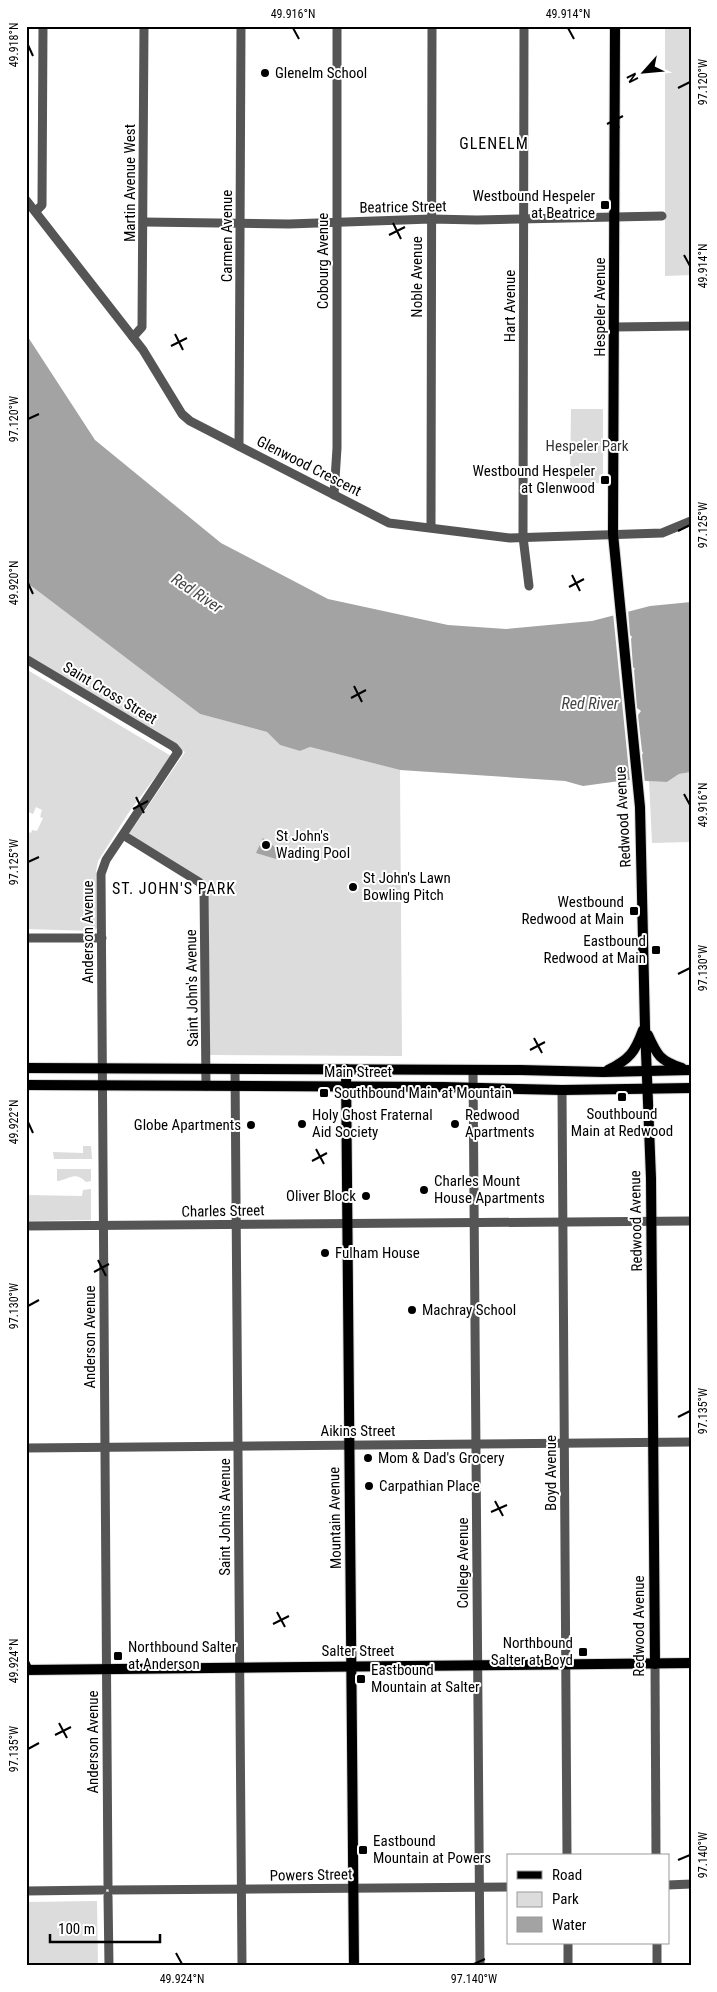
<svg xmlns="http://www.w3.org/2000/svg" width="717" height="1992" font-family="'Roboto Condensed',sans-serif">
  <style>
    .green { fill: #dcdcdc }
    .water { fill: #a3a3a3 }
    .pier { fill: #fff }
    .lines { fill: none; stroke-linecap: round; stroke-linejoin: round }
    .major-casing { stroke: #dbdbdb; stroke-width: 12 }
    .minor { stroke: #555; stroke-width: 9 }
    .major { stroke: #000; stroke-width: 10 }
    .ticks { fill: none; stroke: #000; stroke-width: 2 }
    .poi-dot { fill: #000; stroke: #fff; stroke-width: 2 }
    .labels { text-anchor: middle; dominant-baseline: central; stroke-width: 4; stroke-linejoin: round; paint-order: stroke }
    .poi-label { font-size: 15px; fill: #000; stroke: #fff; text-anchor: start }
    .street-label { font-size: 15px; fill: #000; stroke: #fff }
    .park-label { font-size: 15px; fill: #333; stroke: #fff }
    .neighbourhood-label { font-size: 16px; letter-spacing: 1px; fill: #000; stroke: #fff }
    .water-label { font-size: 16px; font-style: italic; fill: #444; stroke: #fff }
    .neatline { fill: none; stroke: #000; stroke-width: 2 }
    .ticks-label { font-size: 12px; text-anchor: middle; fill: #000 }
  </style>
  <rect width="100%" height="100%" fill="#fff"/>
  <g class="green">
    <path d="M665,26H691V275L665,276Z"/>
    <path d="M571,409H603V483H570Z"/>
    <path d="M26,582L200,714L267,732L280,745L300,751L310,747L400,770L402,1056L210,1055L208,887L129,834L185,752L26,655Z"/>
    <path d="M26,669L171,756L129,812L98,861L96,872L97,928L93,931L26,929V831L31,833L32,830L37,831L43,818L40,817L42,810L36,807L33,814L26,811Z"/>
    <path d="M691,772V842L652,843L649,781L667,782L679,774Z"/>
    <path d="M83,1146H91L92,1159H54L53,1152L83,1153Z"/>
    <path d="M57,1169H91V1181L86,1182C74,1170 69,1180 57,1181Z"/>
    <path d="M91,1189V1220L26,1221V1195L82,1196L83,1190Z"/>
    <path d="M97,1901L98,1966H26V1902Z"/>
  </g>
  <g class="water">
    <path d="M26,334L95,440L221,543L328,599L448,625L506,629L592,621L650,606L691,602V772L679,774L667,782L627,780L583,786L565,781L400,770L310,747L300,751L280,745L267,732L200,714L26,582Z"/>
    <path d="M263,838L280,851L276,859L256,853Z"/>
  </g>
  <path class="pier" d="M628,609L630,635L632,637L631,639L633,667L635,669L634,670L637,708L641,711L638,715L642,751L643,753L642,755L645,783L630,782L613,613Z"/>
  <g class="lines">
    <g class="major-casing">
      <g id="major">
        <path d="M615,26L613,534L640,807L645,1027L651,1178L655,1664"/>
        <path d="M648,1035C657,1055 660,1061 682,1068"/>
        <path d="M26,1068L520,1070L603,1072L691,1070"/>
        <path d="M346,1069L354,1966"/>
        <path d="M608,1070C630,1059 635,1052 643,1030"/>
        <path d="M26,1085L443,1087L562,1090L691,1088"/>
        <path d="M26,1670L691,1663"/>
      </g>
    </g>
    <g class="minor">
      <path d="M524,26L523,537L529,586"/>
      <path d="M26,200L143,350L182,414L190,421L389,523L510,538L662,533L691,521"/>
      <path d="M36,211L42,205L43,26"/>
      <path d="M143,222L289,224L431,219L477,220L662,216"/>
      <path d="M615,327L691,326"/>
      <path d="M133,337L142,327L144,26"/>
      <path d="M239,446L241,26"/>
      <path d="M334,495L337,448V26"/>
      <path d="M431,527L432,26"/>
      <path d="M26,659L174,747L178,752L106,860L101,874L108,1885"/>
      <path d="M123,835L199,882L204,889L206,1086"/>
      <path d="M26,938H102"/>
      <path d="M235,1069L242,1966"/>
      <path d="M473,1070L480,1966"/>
      <path d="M562,1090L567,1856"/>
      <path d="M26,1226L691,1221"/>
      <path d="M26,1448L691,1442"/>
      <path d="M655,1664L656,1856"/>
      <path d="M668,1885L691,1884"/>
      <path d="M113,1890L508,1887"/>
      <path d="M26,1891L102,1890"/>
      <path d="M108,1896L109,1966"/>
      <path d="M568,1943V1966"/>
      <path d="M657,1943V1966"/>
    </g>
    <use href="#major" class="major"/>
  </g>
  <path class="ticks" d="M293,28L299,39M568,28L574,39M28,45L33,56M678,88L690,82M611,112L619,128M607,124L623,116M393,223L401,239M389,235L405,227M684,255L690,266M175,334L183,350M171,346L187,338M28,419L39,414M678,531L690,525M572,575L580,591M28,583L33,594M569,587L584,579M354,686L362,702M351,698L366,690M684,794L690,805M136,797L144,813M133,809L148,801M28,862L39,857M678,974L690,968M534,1038L542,1053M530,1050L545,1042M28,1122L33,1133M316,1149L324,1164M312,1161L327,1153M98,1260L106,1276M94,1272L109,1264M28,1306L39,1300M678,1417L690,1411M495,1501L503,1516M491,1512L507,1505M277,1612L285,1627M273,1624L289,1616M28,1661L33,1672M59,1723L67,1738M55,1735L71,1727M28,1749L39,1743M678,1860L690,1855M176,1953L182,1964M474,1964L485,1959"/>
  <g class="poi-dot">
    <circle cx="265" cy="73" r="5"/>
    <rect x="600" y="200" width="10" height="10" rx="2.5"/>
    <rect x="600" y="475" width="10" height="10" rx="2.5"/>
    <circle cx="266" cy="845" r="5"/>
    <circle cx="353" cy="887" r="5"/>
    <rect x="629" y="906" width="10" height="10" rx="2.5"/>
    <rect x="651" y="945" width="10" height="10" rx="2.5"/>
    <rect x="319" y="1088" width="10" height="10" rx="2.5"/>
    <rect x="617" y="1092" width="10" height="10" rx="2.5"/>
    <circle cx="302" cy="1124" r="5"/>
    <circle cx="455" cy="1124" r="5"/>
    <circle cx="251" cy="1125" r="5"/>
    <circle cx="424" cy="1190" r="5"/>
    <circle cx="366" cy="1196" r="5"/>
    <circle cx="325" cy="1253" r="5"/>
    <circle cx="412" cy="1310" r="5"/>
    <circle cx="368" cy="1458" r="5"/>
    <circle cx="369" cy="1486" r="5"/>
    <rect x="578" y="1647" width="10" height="10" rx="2.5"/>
    <rect x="113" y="1651" width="10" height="10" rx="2.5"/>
    <rect x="356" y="1674" width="10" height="10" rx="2.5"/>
    <rect x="358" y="1845" width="10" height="10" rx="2.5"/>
  </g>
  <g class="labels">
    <g class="poi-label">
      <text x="275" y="73">Glenelm School</text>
      <text x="595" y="196" text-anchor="end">Westbound Hespeler<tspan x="595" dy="17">at Beatrice</tspan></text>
      <text x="595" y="471" text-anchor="end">Westbound Hespeler<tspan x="595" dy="17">at Glenwood</tspan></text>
      <text x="276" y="836">St John's<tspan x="276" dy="17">Wading Pool</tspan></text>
      <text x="363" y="878">St John's Lawn<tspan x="363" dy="17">Bowling Pitch</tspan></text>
      <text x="624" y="902" text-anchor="end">Westbound<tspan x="624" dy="17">Redwood at Main</tspan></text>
      <text x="646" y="941" text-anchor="end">Eastbound<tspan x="646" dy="17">Redwood at Main</tspan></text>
      <text x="334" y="1093">Southbound Main at Mountain</text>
      <text x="622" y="1114" text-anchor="middle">Southbound<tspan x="622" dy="17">Main at Redwood</tspan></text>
      <text x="312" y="1115">Holy Ghost Fraternal<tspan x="312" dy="17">Aid Society</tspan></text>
      <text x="465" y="1115">Redwood<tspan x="465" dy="17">Apartments</tspan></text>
      <text x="241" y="1125" text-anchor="end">Globe Apartments</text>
      <text x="434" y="1181">Charles Mount<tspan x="434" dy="17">House Apartments</tspan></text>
      <text x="356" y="1196" text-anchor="end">Oliver Block</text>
      <text x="335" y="1253">Fulham House</text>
      <text x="422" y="1310">Machray School</text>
      <text x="378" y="1458">Mom &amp; Dad's Grocery</text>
      <text x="379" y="1486">Carpathian Place</text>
      <text x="573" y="1643" text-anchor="end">Northbound<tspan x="573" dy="17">Salter at Boyd</tspan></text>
      <text x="128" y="1647">Northbound Salter<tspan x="128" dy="17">at Anderson</tspan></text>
      <text x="371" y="1670">Eastbound<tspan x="371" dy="17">Mountain at Salter</tspan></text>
      <text x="373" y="1841">Eastbound<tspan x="373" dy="17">Mountain at Powers</tspan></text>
    </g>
    <g class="street-label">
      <text transform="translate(130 183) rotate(-90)">Martin Avenue West</text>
      <text transform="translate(403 207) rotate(-1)">Beatrice Street</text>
      <text transform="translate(227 236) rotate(-90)">Carmen Avenue</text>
      <text transform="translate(323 261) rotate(-90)">Cobourg Avenue</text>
      <text transform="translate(417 277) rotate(-90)">Noble Avenue</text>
      <text transform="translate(510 306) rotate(-90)">Hart Avenue</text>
      <text transform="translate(600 307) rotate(-90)">Hespeler Avenue</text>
      <text transform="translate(309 466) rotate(27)">Glenwood Crescent</text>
      <text transform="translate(110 693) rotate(31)">Saint Cross Street</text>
      <text transform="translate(623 817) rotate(-93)">Redwood Avenue</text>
      <text transform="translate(88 932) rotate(-90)">Anderson Avenue</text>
      <text transform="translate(192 988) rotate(-91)">Saint John's Avenue</text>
      <text x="358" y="1072">Main Street</text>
      <text transform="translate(223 1211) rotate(-1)">Charles Street</text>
      <text transform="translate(636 1221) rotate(-91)">Redwood Avenue</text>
      <text transform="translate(90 1337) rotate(-90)">Anderson Avenue</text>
      <text x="358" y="1431">Aikins Street</text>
      <text transform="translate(551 1473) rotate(-90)">Boyd Avenue</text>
      <text transform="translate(225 1517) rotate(-90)">Saint John's Avenue</text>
      <text transform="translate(335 1518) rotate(-91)">Mountain Avenue</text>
      <text transform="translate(463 1563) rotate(-90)">College Avenue</text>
      <text transform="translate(639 1626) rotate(-90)">Redwood Avenue</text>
      <text x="358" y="1651">Salter Street</text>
      <text transform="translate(93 1742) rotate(-90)">Anderson Avenue</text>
      <text transform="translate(311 1875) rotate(-1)">Powers Street</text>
    </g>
    <g class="park-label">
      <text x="587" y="446">Hespeler Park</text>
    </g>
    <g class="neighbourhood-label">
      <text x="494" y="143">GLENELM</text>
      <text x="174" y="888">ST. JOHN'S PARK</text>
    </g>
    <g class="water-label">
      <text transform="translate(197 593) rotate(34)">Red River</text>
      <text x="590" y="703">Red River</text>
    </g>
  </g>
  <rect width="717" height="1992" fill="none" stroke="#ffffff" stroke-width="55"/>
  <rect x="507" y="1854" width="162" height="90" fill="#ffffff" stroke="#999999"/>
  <rect x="517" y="1871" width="25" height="8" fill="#000000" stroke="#999999"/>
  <text x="552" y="1880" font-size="15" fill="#000000">Road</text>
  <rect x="517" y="1892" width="25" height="15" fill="#dcdcdc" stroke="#999999"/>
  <text x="552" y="1904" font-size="15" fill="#000000">Park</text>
  <rect x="517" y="1917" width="25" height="15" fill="#a3a3a3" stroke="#999999"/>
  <text x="552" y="1930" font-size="15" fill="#000000">Water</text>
  <g transform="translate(644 72) rotate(243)" stroke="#ffffff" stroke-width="4" paint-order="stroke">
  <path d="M0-4L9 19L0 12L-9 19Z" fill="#000000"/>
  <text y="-8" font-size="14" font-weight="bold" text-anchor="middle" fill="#000000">N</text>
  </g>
  <path d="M50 1934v8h110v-8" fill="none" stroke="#000000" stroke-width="2.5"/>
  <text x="58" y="1934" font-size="15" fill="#000000" stroke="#ffffff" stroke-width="4" paint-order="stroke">100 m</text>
  <rect x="28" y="28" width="662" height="1936" class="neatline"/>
  <g class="ticks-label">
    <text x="293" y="18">49.916°N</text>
    <text x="568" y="18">49.914°N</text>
    <text transform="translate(14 45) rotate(-90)" y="4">49.918°N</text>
    <text transform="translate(703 82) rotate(-90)" y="4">97.120°W</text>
    <text transform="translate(703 266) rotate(-90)" y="4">49.914°N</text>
    <text transform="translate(14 419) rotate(-90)" y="4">97.120°W</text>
    <text transform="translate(703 525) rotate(-90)" y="4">97.125°W</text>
    <text transform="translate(14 583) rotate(-90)" y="4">49.920°N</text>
    <text transform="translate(703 805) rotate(-90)" y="4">49.916°N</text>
    <text transform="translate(14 862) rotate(-90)" y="4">97.125°W</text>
    <text transform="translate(703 968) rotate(-90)" y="4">97.130°W</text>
    <text transform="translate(14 1122) rotate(-90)" y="4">49.922°N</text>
    <text transform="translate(14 1306) rotate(-90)" y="4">97.130°W</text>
    <text transform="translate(703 1411) rotate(-90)" y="4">97.135°W</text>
    <text transform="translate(14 1661) rotate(-90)" y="4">49.924°N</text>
    <text transform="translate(14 1749) rotate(-90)" y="4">97.135°W</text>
    <text transform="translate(703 1855) rotate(-90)" y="4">97.140°W</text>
    <text x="182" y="1983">49.924°N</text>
    <text x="474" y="1983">97.140°W</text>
  </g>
</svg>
